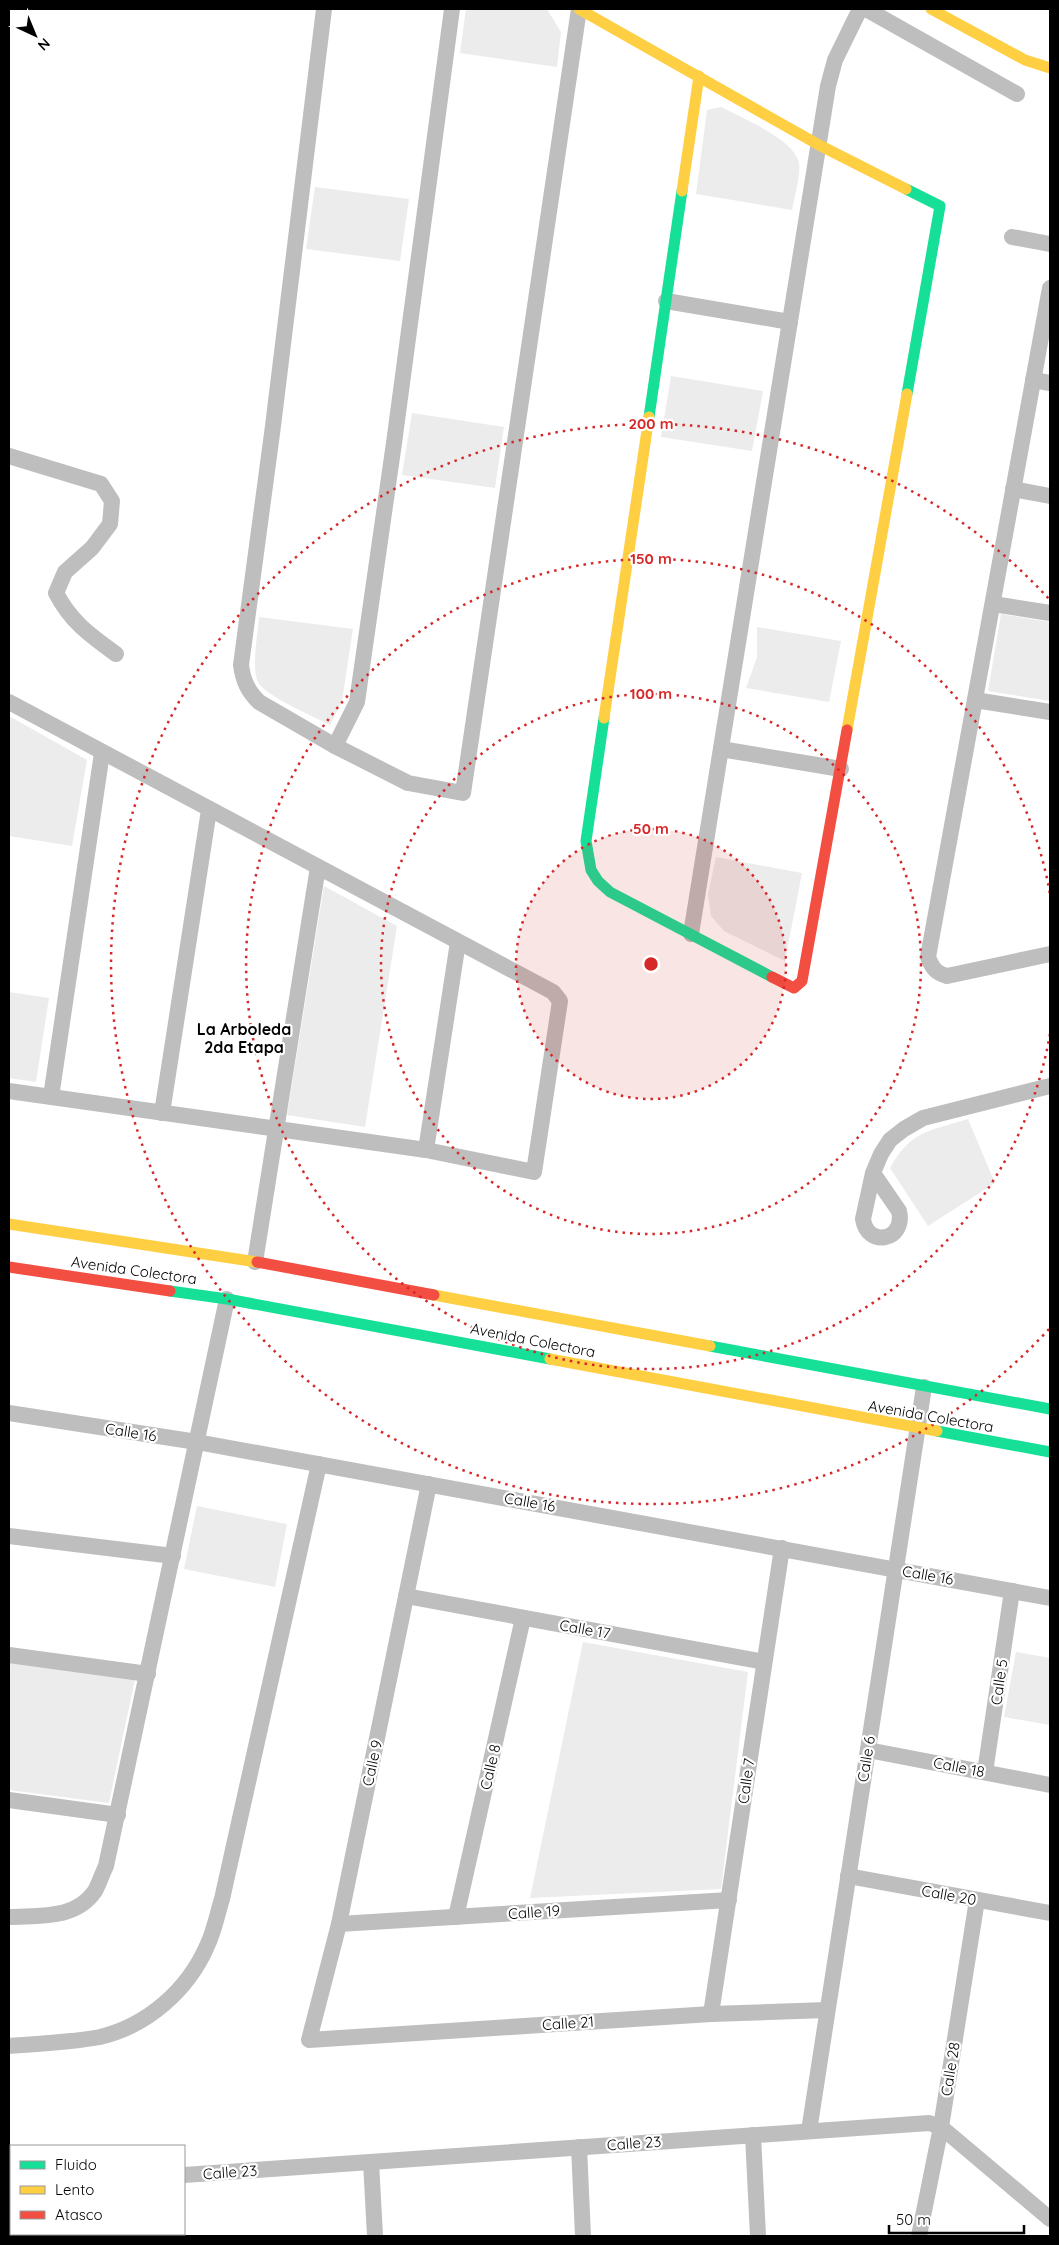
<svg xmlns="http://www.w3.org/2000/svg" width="1059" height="2245" font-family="Quicksand,sans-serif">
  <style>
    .green { fill: #ececec }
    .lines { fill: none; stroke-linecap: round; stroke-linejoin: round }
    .street { stroke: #bebebe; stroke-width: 16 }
    .fast { stroke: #16e098; stroke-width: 11 }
    .slow { stroke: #ffcf43; stroke-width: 11 }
    .jam { stroke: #f24e42; stroke-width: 11 }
    .ring { fill: none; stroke: #d62828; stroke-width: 2.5; stroke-dasharray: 2.5 5 }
    .labels { text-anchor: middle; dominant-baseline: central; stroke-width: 4.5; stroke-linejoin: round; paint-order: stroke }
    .street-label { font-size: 15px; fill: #000; stroke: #fff }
    .neighbourhood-label { font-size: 16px; font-weight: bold; fill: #000; stroke: #fff }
    .centre { fill: #d62828; stroke: #fff; stroke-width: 2.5 }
    .ring-label { font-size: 15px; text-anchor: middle; font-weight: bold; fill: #d62828; stroke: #fff; stroke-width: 4.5; stroke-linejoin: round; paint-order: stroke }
  </style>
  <rect width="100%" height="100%" fill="#fff"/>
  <g class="green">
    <path d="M466,9H547L561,32L557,67L460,53Z"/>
    <path d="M721,107C742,118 794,139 799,163C801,175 794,198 792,210L696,194L707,110Z"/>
    <path d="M315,187L409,199L400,261L306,249Z"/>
    <path d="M671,376L763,391L752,451L661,437Z"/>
    <path d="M412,413L504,427L495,488L402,475Z"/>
    <path d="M1001,614L1050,622V701L988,691Z"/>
    <path d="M259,617L353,629L342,701L330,725C315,717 265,696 258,682C251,667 258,634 259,617Z"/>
    <path d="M757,627L841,641L829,702L746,688L757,657Z"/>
    <path d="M9,716L87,760L72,846L9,836Z"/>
    <path d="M716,857L802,873L785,961L724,931L711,916L708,894Z"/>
    <path d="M324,886L397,926L365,1127L287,1115Z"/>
    <path d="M9,992L49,998L36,1082L9,1078Z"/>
    <path d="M968,1119L995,1183L928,1226L890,1168C911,1130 930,1131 968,1119Z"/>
    <path d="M197,1506L287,1524L275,1587L184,1569Z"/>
    <path d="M583,1642L748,1672L721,1889L530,1898Z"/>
    <path d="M1016,1652L1050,1658V1725L1004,1717Z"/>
    <path d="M9,1662L135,1679L109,1803L9,1790Z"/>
  </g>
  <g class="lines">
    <g class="street">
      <path d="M324,9L273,426L241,665C243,681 248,691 259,702L335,746L408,783L463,793L579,9"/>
      <path d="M866,9L1017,94"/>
      <path d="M1012,237L1050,244"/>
      <path d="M1050,288L928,957C932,968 936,973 947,976L1050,954"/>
      <path d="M666,301L790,322"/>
      <path d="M1033,380L1050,383"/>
      <path d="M9,456L101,484L112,501L110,524L92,548L65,572L56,593C71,622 90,635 116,654"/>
      <path d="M1013,489L1050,496"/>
      <path d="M993,604L1050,613"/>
      <path d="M975,700L1050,712"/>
      <path d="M9,702L553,992L560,1001L534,1172L426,1150L9,1091"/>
      <path d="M335,746L357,702L394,443L452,9"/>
      <path d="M721,749L841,769"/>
      <path d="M691,934L828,86L835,60L860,9"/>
      <path d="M51,1097L102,753"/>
      <path d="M162,1113L209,810"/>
      <path d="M426,1150L458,942"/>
      <path d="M873,1173L899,1211C906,1241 867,1248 863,1219L873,1173L881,1154L890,1140L904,1129L923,1118L1050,1086"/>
      <path d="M255,1262L318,867"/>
      <path d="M9,1413L197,1442L1050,1598"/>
      <path d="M429,1484L339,1924L309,2040L711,2014L827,2010"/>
      <path d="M9,1536L173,1556"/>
      <path d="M406,1596L764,1662"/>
      <path d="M9,1655L148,1674"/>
      <path d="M868,1750L1050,1785"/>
      <path d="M985,1772L1012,1591"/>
      <path d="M9,1800L118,1815"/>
      <path d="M848,1876L1050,1913"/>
      <path d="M9,1917C39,1915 75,1920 95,1891C99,1884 102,1874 106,1866L227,1299"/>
      <path d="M456,1917L523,1618"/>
      <path d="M339,1924L729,1900"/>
      <path d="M711,2014L782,1548"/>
      <path d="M9,2046C36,2044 74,2042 100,2037C147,2026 188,1990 207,1946C214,1932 217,1915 222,1899L319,1464"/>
      <path d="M809,2131L924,1387"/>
      <path d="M753,2135L758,2236"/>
      <path d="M579,2147L583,2236"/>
      <path d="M371,2162L375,2236"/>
      <path d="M184,2175L929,2123L941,2127L1050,2219"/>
      <path d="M9,2184H11"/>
      <path d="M165,2234V2236"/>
      <path d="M919,2236L941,2127L977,1900"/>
    </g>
    <g class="fast">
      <path d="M906,189L940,206L907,394"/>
      <path d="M649,417L682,191"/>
      <path d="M604,718L586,841L591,870L598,881L610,892L772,977"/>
      <path d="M170,1291L227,1299L550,1359"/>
      <path d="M710,1346L1050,1409"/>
      <path d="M937,1431L1050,1452"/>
    </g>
    <g class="slow">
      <path d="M579,9L819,145L906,189"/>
      <path d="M931,9L1025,60L1050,68"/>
      <path d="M682,191L699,76"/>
      <path d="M604,718L649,417"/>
      <path d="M847,730L907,394"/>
      <path d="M9,1224L257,1262"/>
      <path d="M434,1295L710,1346"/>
      <path d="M550,1359L937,1431"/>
    </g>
    <g class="jam">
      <path d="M772,977L794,988L802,981L847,730"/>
      <path d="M257,1262L434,1295"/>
      <path d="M9,1267L170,1291"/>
    </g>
  </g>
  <circle cx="651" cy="964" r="135" fill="#d62828" fill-opacity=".12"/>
  <g class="ring">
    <circle cx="651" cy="964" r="135"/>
    <circle cx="651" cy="964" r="270"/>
    <path d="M1050 1034A405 405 0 1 1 1050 894"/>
    <path d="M1049 1329A540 540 0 1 1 1049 599"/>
  </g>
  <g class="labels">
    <g class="street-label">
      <text transform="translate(134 1270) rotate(8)">Avenida Colectora</text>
      <text transform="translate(533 1340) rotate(11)">Avenida Colectora</text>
      <text transform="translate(931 1416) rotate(10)">Avenida Colectora</text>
      <text transform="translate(131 1432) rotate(9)">Calle 16</text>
      <text transform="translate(530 1502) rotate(10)">Calle 16</text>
      <text transform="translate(928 1575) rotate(10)">Calle 16</text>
      <text transform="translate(585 1629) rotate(10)">Calle 17</text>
      <text transform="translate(999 1682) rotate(-82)">Calle 5</text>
      <text transform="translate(866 1759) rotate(-81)">Calle 6</text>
      <text transform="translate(372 1763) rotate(-78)">Calle 9</text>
      <text transform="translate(490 1767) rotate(-77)">Calle 8</text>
      <text transform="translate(959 1767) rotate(11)">Calle 18</text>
      <text transform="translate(746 1781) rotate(-82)">Calle 7</text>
      <text transform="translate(949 1895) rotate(10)">Calle 20</text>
      <text transform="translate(534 1912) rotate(-4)">Calle 19</text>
      <text transform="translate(568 2023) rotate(-4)">Calle 21</text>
      <text transform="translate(950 2069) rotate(-81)">Calle 28</text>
      <text transform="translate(634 2143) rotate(-4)">Calle 23</text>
      <text transform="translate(230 2172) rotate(-4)">Calle 23</text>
    </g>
    <g class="neighbourhood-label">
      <text x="244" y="1029">La Arboleda<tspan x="244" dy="18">2da Etapa</tspan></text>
    </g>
  </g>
  <circle cx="651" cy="964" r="8" class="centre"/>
  <g class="ring-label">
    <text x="651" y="429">200 m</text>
    <text x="651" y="564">150 m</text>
    <text x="651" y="699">100 m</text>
    <text x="651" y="834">50 m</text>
  </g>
  <rect width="1059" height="2245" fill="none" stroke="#000000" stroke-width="20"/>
  <rect x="10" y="2145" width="175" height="90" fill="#ffffff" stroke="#999999"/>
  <rect x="20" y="2161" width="25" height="8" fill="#16e098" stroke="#999999"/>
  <text x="55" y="2170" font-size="15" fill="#000000">Fluido</text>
  <rect x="20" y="2186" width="25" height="8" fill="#ffcf43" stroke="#999999"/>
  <text x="55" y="2195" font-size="15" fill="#000000">Lento</text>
  <rect x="20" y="2211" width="25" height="8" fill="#f24e42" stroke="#999999"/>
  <text x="55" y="2220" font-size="15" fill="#000000">Atasco</text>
  <g transform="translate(35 35) rotate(136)" stroke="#ffffff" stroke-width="4" paint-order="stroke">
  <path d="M0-4L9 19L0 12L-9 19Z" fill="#000000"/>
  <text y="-8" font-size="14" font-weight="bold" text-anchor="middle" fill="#000000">N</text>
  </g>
  <path d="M889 2225v8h135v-8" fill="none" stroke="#000000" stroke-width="2.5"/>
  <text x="896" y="2225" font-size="15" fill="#000000" stroke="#ffffff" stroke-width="4" paint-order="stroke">50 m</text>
</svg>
